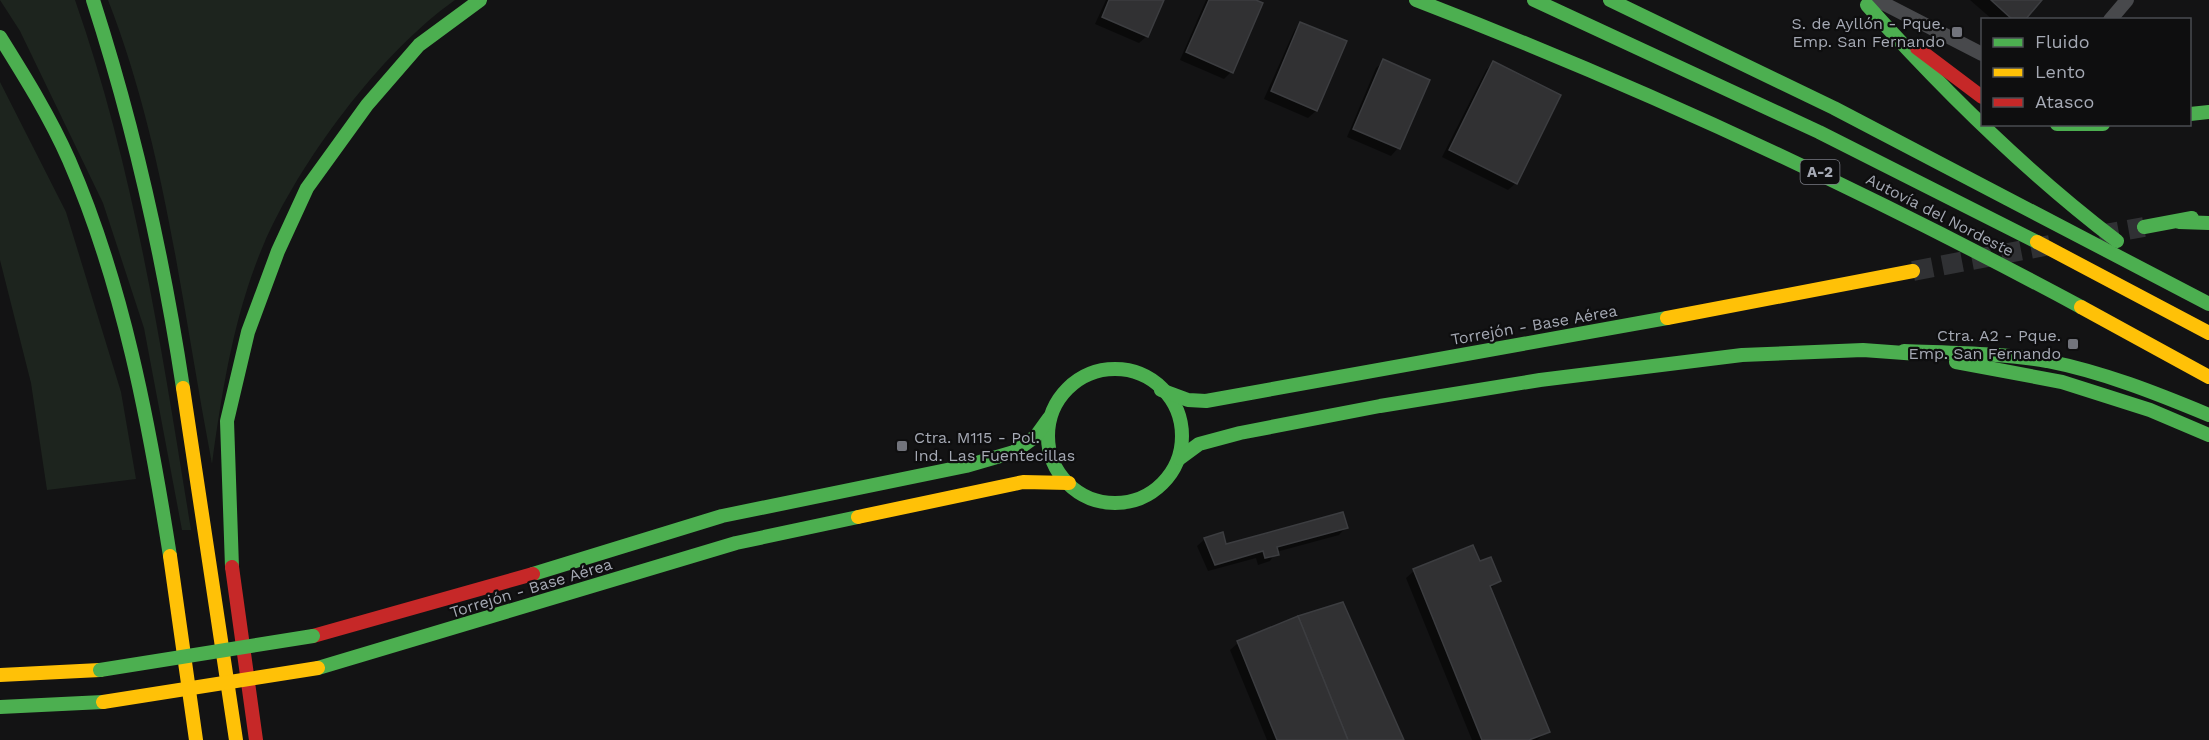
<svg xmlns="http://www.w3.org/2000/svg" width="2209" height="740" font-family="'Work Sans',sans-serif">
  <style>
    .green { fill: #1d241e }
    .shadow { fill: #0007 }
    .building { fill: #313133; stroke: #3c3d40; stroke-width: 1.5 }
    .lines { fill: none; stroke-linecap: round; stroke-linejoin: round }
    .secondary-tunnel { stroke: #303134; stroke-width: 20; stroke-dasharray: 20 10; stroke-linecap: butt }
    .street { stroke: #48494c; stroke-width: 14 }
    .fast { stroke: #4caf50; stroke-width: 14 }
    .slow { stroke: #ffc107; stroke-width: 14 }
    .jam { stroke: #c62828; stroke-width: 14 }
    .fast-bridge { stroke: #4caf50; stroke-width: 14 }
    .slow-bridge { stroke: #ffc107; stroke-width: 14 }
    .poi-dot { fill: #72747c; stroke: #0e0e0f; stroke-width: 2 }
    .labels { text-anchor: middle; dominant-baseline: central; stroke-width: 4.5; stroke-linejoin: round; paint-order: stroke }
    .shield { fill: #0e0e0f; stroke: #787a82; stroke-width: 1.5 }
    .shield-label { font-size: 15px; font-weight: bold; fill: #a5a9b4 }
    .poi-label { font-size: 16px; fill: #a5a9b4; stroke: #0e0e0f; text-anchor: end }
    .street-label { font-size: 16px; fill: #a5a9b4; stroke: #0e0e0f }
  </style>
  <rect width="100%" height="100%" fill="#131314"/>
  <g class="green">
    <path d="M0,0H75C135,171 162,351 191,530H182L144,328L103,203L20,31Z"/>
    <path d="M108,0H455C380,53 299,162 263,246C234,314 222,391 212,464C182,308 166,149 108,0Z"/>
    <path d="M0,82L66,212L121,392L136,479L47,490L31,383L0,260Z"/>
  </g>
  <g class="shadow">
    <path d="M1106,0H1162L1147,36L1139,43L1095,24Z"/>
    <path d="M1206,0H1253L1231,72L1224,79L1180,60Z"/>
    <path d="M1970,0H2040L2023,20H1993Z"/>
    <path d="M1301,23L1345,42L1316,111L1308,118L1264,99L1294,31Z"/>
    <path d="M1384,61L1428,80L1398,148L1391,156L1347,137L1376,68Z"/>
    <path d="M1493,63L1516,183L1508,190L1442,157L1486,70Z"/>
    <path d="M1346,527L1339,535L1276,552L1270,561L1258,565L1256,558L1208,571L1197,546L1205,539L1225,546Z"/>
    <path d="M1472,547L1479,563L1499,581L1490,589L1548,731L1537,740H1472L1406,578L1414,571Z"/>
    <path d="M1238,643L1403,740H1267L1230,650Z"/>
  </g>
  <g class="building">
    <path d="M1109,0H1164L1148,37L1102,17Z"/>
    <path d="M1209,0H1256L1263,3L1233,73L1186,52Z"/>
    <path d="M1991,0H2042L2025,20H2013Z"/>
    <path d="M1300,22L1347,41L1317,111L1271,91Z"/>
    <path d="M1383,59L1430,80L1400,149L1353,129Z"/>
    <path d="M1493,61L1561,95L1517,184L1449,150Z"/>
    <path d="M1343,512L1348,528L1277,547L1279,555L1265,558L1263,551L1215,565L1204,538L1223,532L1226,544Z"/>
    <path d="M1473,545L1480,561L1491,557L1501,581L1490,586L1550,732L1529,740H1482L1413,569Z"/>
    <path d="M1343,602L1404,740H1348L1298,616Z"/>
    <path d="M1298,616L1348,740H1277L1237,641Z"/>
  </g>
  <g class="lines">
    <g class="secondary-tunnel">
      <path d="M2099,235L2144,227"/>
      <path d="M1913,271L2050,245"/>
    </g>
    <g class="street">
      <path d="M1877,0L1982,54"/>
      <path d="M2110,20L2127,0"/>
    </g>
    <g class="fast">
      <path d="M93,0C134,127 163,256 183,388"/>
      <path d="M1416,0C1645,88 1865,191 2081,307"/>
      <path d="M1534,0L1819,132L2037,242"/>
      <path d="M1610,0L1834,108L2209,304"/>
      <path d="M1867,5C1944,91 2025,171 2117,241"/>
      <path d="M0,37C25,77 50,117 69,160C123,284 149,422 170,556"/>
      <path d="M2190,114L2209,112"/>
      <path d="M2057,124H2103"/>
      <path d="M2179,222L2209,223"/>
      <path d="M2144,227L2192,218"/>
      <path d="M1904,351C1952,353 2000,353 2047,361C2103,372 2156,393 2209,415"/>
      <path d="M1956,362L2062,382L2150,410L2209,435"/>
      <circle cx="1115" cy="436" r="67"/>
      <path d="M1161,390L1188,400L1206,401L1667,318"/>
      <path d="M1180,458L1199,444L1240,433L1380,406L1540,380L1742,355L1863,350L1918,354"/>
      <path d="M232,567L227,421L248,332L278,251L307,188L367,105L419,45L480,0"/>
      <path d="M533,574L722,516L966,466L1014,452L1036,436L1049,418"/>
      <path d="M318,668L736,543L858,517"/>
      <path d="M0,707L103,702"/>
    </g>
    <g class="slow">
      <path d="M2037,242L2209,333"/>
      <path d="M2081,307L2209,377"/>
      <path d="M1667,318L1913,271"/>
      <path d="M183,388L236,740"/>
      <path d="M858,517L1023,482L1069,483"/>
      <path d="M170,556L196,740"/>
      <path d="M0,675L100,670"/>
    </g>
    <g class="jam">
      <path d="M1917,48L1982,97"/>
      <path d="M232,567L256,740"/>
      <path d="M313,636L533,574"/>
    </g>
    <path class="fast-bridge" d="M100,670L313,636"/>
    <path class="slow-bridge" d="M103,702L318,668"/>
  </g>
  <g class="poi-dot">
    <rect x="1951" y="26" width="12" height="12" rx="3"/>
    <rect x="2067" y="338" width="12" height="12" rx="3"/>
    <rect x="896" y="440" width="12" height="12" rx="3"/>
  </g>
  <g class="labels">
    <rect class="shield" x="1800.5" y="160" width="39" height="24" rx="4.5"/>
    <g class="shield-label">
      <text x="1820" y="172">A-2</text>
    </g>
    <g class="poi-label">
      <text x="1945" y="23">S. de Ayllón - Pque.<tspan x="1945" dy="18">Emp. San Fernando</tspan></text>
      <text x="2061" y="335">Ctra. A2 - Pque.<tspan x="2061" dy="18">Emp. San Fernando</tspan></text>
      <text x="914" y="437" text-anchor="start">Ctra. M115 - Pol.<tspan x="914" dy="18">Ind. Las Fuentecillas</tspan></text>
    </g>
    <g class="street-label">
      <text transform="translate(1940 215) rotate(27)">Autovía del Nordeste</text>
      <text transform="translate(1534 325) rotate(-10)">Torrejón - Base Aérea</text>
      <text transform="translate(531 588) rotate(-17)">Torrejón - Base Aérea</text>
    </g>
  </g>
  <rect x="1981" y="18" width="210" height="108" fill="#0e0e0f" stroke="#4a4c51" stroke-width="1.5"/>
  <rect x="1993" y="38" width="30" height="9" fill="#4caf50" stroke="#4a4c51" stroke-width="1.5"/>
  <text x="2035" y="48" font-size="18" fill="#a5a9b4">Fluido</text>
  <rect x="1993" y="68" width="30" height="9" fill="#ffc107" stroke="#4a4c51" stroke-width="1.5"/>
  <text x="2035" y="78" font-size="18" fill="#a5a9b4">Lento</text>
  <rect x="1993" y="98" width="30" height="9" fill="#c62828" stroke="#4a4c51" stroke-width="1.5"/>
  <text x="2035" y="108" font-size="18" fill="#a5a9b4">Atasco</text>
</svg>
